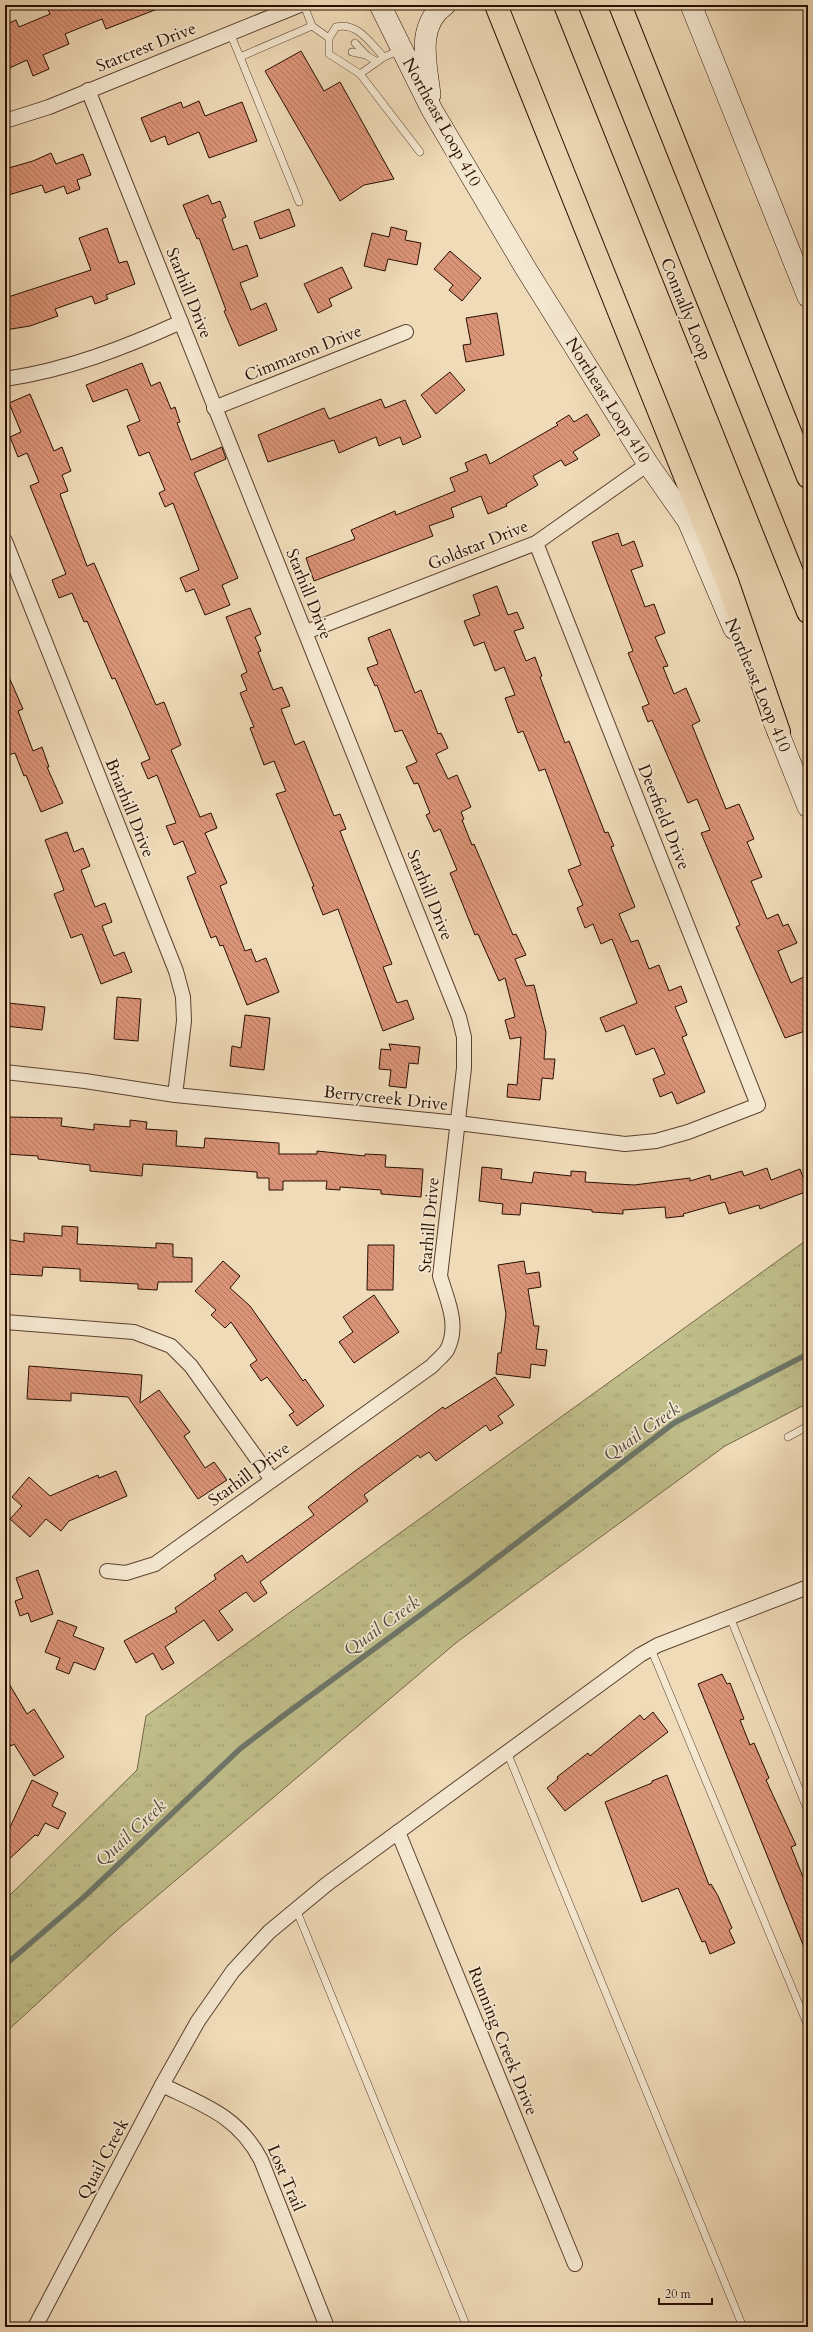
<svg xmlns="http://www.w3.org/2000/svg" width="813" height="2332" font-family="Cardo,serif">
  <style>
    .grass { fill: url(#grass-tufts); stroke: #746646 }
    .lines { fill: none; stroke-linecap: round; stroke-linejoin: round }
    .stream { stroke: #6d7669; stroke-width: 5.5 }
    .building { fill: url(#building-back-hatch); stroke: #290e01 }
    .lane-casing { stroke: #5b412f; stroke-width: 8 }
    .street-casing { stroke: #5b412f; stroke-width: 16 }
    .secondary-casing { stroke: #290e01; stroke-width: 22 }
    .highway-casing { stroke: #290e01; stroke-width: 24 }
    .lane { stroke: #f5e8d1; stroke-width: 7 }
    .street { stroke: #f5e8d1; stroke-width: 14 }
    .secondary { stroke: #f5e8d1; stroke-width: 21 }
    .highway { stroke: #f0dbb8; stroke-width: 22 }
    .labels { text-anchor: middle; dominant-baseline: central; stroke-width: 3.5; stroke-linejoin: round; paint-order: stroke }
    .street-label { font-size: 17px; fill: #290e01; stroke: #f5e8d1 }
    .water-label { font-size: 18px; font-style: italic; fill: #514b3e; stroke: #f5e8d1 }
  </style>
  <defs>
    <pattern id="grass-tufts" width="24" height="20" patternUnits="userSpaceOnUse"><rect width="24" height="20" fill="#c0be8a"/><path d="M3 7l-1-3M5 7V3M7 7l1-3M15 17l-1-3M17 17v-4M19 17l1-3" fill="none" stroke="#a5a275"/></pattern>
    <pattern id="building-back-hatch" width="6" height="6" patternUnits="userSpaceOnUse"><rect width="6" height="6" fill="#dc9478"/><path d="M-1 5l2 2M0 0l6 6M5-1l2 2" fill="none" stroke="#b27760"/></pattern>
  </defs>
  <rect width="100%" height="100%" fill="#f0dbb8"/>
  <filter id="stains"><feTurbulence type="fractalNoise" baseFrequency=".005" numOctaves="4"/><feColorMatrix values="0 0 0 0 .2 0 0 0 0 .09 0 0 0 0 .02 0 0 0 .5 -.17"/></filter>
  <radialGradient id="worn" r=".72"><stop offset=".6" stop-color="#630" stop-opacity="0"/><stop offset="1" stop-color="#630" stop-opacity=".3"/></radialGradient>
  <path class="grass" d="M808,1239V1403L725,1446L457,1642L117,1930L5,2033V1900L137,1770L146,1716Z"/>
  <g class="lines">
    <path class="stream" d="M5,1965L84,1897L241,1748L287,1713L472,1577L674,1423L808,1354"/>
  </g>
  <g class="building">
    <path d="M46,5H164L165,6L106,29L102,19L65,34L69,44L43,55L49,69L33,76L27,60L5,70V25L16,20L19,27L50,14Z"/>
    <path d="M301,51L324,91L340,82L394,179L364,185L340,201L265,71Z"/>
    <path d="M199,101L205,116L242,102L257,141L209,158L199,132L168,145L165,136L151,142L141,118L181,102L183,108Z"/>
    <path d="M51,153L56,164L83,154L91,175L77,180L80,189L67,194L64,186L45,193L42,185L5,196V169L33,161Z"/>
    <path d="M208,195L212,204L220,201L226,217L222,219L233,250L247,245L258,276L240,283L251,310L266,303L277,330L239,346L224,311L226,310L199,238L197,239L183,205Z"/>
    <path d="M289,209L295,226L260,239L254,222Z"/>
    <path d="M391,227L407,231L405,240L421,243L417,265L388,259L385,271L364,266L372,233L389,237Z"/>
    <path d="M107,228L119,263L127,261L135,284L106,295L108,299L95,304L92,296L55,309L58,316L30,326L5,330V298L91,270L79,238Z"/>
    <path d="M450,251L481,278L462,301L449,290L453,285L434,269Z"/>
    <path d="M342,267L352,288L329,299L332,306L318,313L304,284Z"/>
    <path d="M497,313L504,355L466,362L463,345L471,344L466,318Z"/>
    <path d="M142,363L151,386L160,382L171,409L175,407L180,422L177,423L191,460L222,447L226,459L194,473L238,578L222,585L230,605L205,615L194,589L186,592L180,578L199,570L173,503L165,507L159,493L165,490L149,452L139,456L127,426L140,421L127,389L93,402L86,385Z"/>
    <path d="M450,372L465,390L436,414L421,395Z"/>
    <path d="M30,394L54,451L62,447L71,471L62,475L68,491L60,494L87,566L94,563L156,705L164,702L181,745L171,750L200,817L211,813L217,828L205,833L227,883L220,886L245,951L251,949L256,962L266,958L279,992L247,1005L223,945L220,946L216,936L211,938L187,877L196,873L183,841L174,845L166,826L176,823L157,775L148,779L141,763L150,759L115,678L112,679L87,621L84,622L72,593L59,598L52,580L66,574L30,486L39,482L27,453L18,457L10,437L21,432L9,403Z"/>
    <path d="M381,399L385,408L405,400L421,437L403,445L400,437L379,446L376,437L339,453L334,440L268,462L258,435L324,408L329,419Z"/>
    <path d="M587,414L600,435L573,452L578,459L565,466L561,460L533,476L538,485L506,504L507,506L488,514L481,496L451,508L454,517L429,526L433,536L314,581L306,558L355,539L351,530L395,511L396,515L455,491L450,478L468,471L465,463L486,454L490,464L558,425L556,423L569,415L574,422Z"/>
    <path d="M618,533L622,546L634,541L643,566L631,570L645,607L654,604L665,633L655,637L668,666L663,667L674,694L686,688L700,721L692,725L726,809L739,804L754,839L747,842L762,877L751,881L767,919L778,914L783,926L788,924L797,943L778,951L791,983L808,975V1030L785,1038L736,927L740,925L701,833L710,830L697,799L688,803L652,720L648,722L642,707L649,704L628,653L633,651L592,542Z"/>
    <path d="M497,586L508,615L517,612L524,628L514,631L526,661L535,657L542,676L540,677L565,743L569,741L605,833L608,832L614,846L611,847L635,907L619,914L631,942L638,940L649,969L659,965L669,991L681,986L687,1002L675,1007L687,1035L682,1037L705,1092L677,1104L672,1092L660,1097L653,1079L665,1074L654,1048L636,1055L624,1025L606,1032L600,1018L637,1003L612,939L601,944L593,924L585,928L577,908L583,905L568,870L581,865L545,769L539,771L523,731L518,733L505,698L515,695L504,667L495,671L484,642L474,646L464,621L480,615L473,595Z"/>
    <path d="M250,608L261,634L255,637L261,651L258,652L273,690L282,687L290,706L281,709L295,745L304,741L334,816L340,814L346,829L340,831L392,964L383,967L397,1003L407,1000L414,1019L383,1031L338,909L323,915L312,887L314,886L276,794L286,791L274,761L264,765L250,728L254,727L240,693L247,690L241,675L247,672L226,617Z"/>
    <path d="M390,629L415,693L421,690L438,734L441,733L448,748L436,754L448,779L457,775L471,807L461,812L464,819L462,820L472,845L474,844L513,935L516,934L526,955L515,959L526,986L534,985L546,1032L544,1059H555L553,1079L542,1078L540,1100L507,1097L508,1084L517,1085L521,1037L510,1039L505,1020L515,1017L505,978L499,981L478,934L475,935L450,873L457,870L440,829L434,832L426,815L430,813L418,783L414,784L406,767L417,762L402,730L395,732L377,685L375,686L367,668L378,664L368,638Z"/>
    <path d="M5,668L23,709L18,711L33,751L42,747L49,767H47L63,803L41,812L26,775L24,776L15,753L8,755L5,746Z"/>
    <path d="M67,832L74,852L83,848L90,866L81,870L95,907L105,903L112,922L102,926L114,956L124,952L132,972L101,984L82,934L71,938L54,894L64,890L45,840Z"/>
    <path d="M117,997L141,999L138,1041L114,1039Z"/>
    <path d="M8,1003L45,1007L42,1030L5,1026Z"/>
    <path d="M245,1015L270,1018L264,1070L230,1066L232,1046L241,1048Z"/>
    <path d="M389,1044L420,1047L418,1064L409,1063L406,1088L389,1086L391,1070L379,1069L381,1049L391,1050Z"/>
    <path d="M5,1117L62,1118L61,1126L94,1130V1124L130,1127V1120L147,1122L146,1129L177,1131L176,1146L204,1148L205,1138L279,1143V1154H317V1151L365,1156V1154L386,1155L385,1167L423,1169L421,1197L381,1194V1190L340,1187V1190L326,1189L327,1181H283V1190H269V1178H257V1172L143,1164L142,1176L90,1171V1165L38,1159V1156L5,1154Z"/>
    <path d="M482,1167L502,1169L501,1179L532,1183L534,1172L571,1176V1171L586,1172L585,1182L634,1185L690,1178V1181L710,1175L711,1180L742,1171L744,1176L767,1168L771,1180L800,1169L808,1191L760,1209L759,1205L729,1214L725,1202L683,1214L684,1216L666,1218L665,1207L623,1210V1214L592,1212V1210L521,1203L520,1215L502,1214L503,1204L479,1201Z"/>
    <path d="M62,1226L78,1227L77,1244L156,1248V1243L173,1244V1257L192,1258V1282H158L157,1290L138,1289V1284L80,1281V1269L43,1267L42,1276L5,1274V1239L24,1242V1233L62,1236Z"/>
    <path d="M368,1245H394L393,1290H367Z"/>
    <path d="M223,1261L240,1276L230,1288L250,1306L303,1381L305,1379L324,1406L297,1426L289,1415L294,1412L267,1377L261,1381L250,1365L257,1360L231,1322L225,1328L211,1315L216,1310L195,1291Z"/>
    <path d="M524,1261L526,1274L539,1272L541,1287L528,1289L534,1326H539L536,1349L547,1350L545,1366L531,1364L530,1378L496,1374L498,1353H501L506,1314L498,1265Z"/>
    <path d="M374,1295L399,1332L354,1363L339,1342L353,1332L343,1317Z"/>
    <path d="M29,1366L142,1375L140,1403L159,1390L190,1432L184,1436L205,1468L214,1462L227,1480L198,1499L128,1397L71,1393V1401L27,1399Z"/>
    <path d="M495,1377L514,1405L498,1416L503,1423L490,1431L486,1425L436,1461L429,1452L420,1458L418,1455L364,1495L368,1501L260,1582L267,1593L254,1602L246,1592L219,1611L233,1630L218,1641L204,1620L165,1647L174,1663L162,1670L153,1653L136,1663L124,1641L177,1612L175,1608L216,1579L214,1575L242,1555L247,1563L272,1545L314,1515L308,1507L355,1471L443,1407L445,1409Z"/>
    <path d="M116,1471L127,1496L69,1521L61,1531L46,1519L30,1537L10,1519L22,1506L12,1497L29,1477L50,1496L98,1475L99,1478Z"/>
    <path d="M38,1570L53,1614L31,1622L28,1613L20,1616L15,1601L23,1598L16,1578Z"/>
    <path d="M58,1620L77,1627L73,1636L104,1648L95,1670L74,1662L69,1674L56,1669L60,1658L45,1652Z"/>
    <path d="M722,1674L727,1684L730,1683L744,1719L740,1720L750,1745L754,1743L769,1778L766,1780L796,1845L791,1847L803,1877L808,1875V1957L698,1684Z"/>
    <path d="M5,1677L27,1714L34,1709L64,1757L34,1776L14,1744L11,1746L5,1736Z"/>
    <path d="M653,1712L668,1732L565,1811L547,1788L558,1779L557,1777L588,1753L590,1756L640,1715L644,1720Z"/>
    <path d="M667,1775L709,1885L711,1884L718,1896L732,1928L729,1930L735,1943L710,1954L705,1941L702,1942L678,1888L642,1902L605,1802L652,1783V1781Z"/>
    <path d="M32,1780L58,1793L52,1806L66,1813L58,1829L45,1823L38,1836L35,1835L5,1863V1838Z"/>
  </g>
  <g class="lines">
    <g class="lane-casing">
      <g id="lane">
        <path d="M304,5L312,26L329,38"/>
        <path d="M230,33L240,57"/>
        <path d="M355,43L366,55L377,62"/>
        <path d="M352,52L366,55"/>
        <path d="M384,57C370,43 358,22 336,27L329,38V54L360,74L420,152"/>
        <path d="M360,74L384,57L400,50"/>
        <path d="M299,202L240,57L312,26"/>
        <path d="M788,1437L808,1426"/>
        <path d="M730,1617L808,1811"/>
        <path d="M651,1649L808,2026"/>
        <path d="M507,1752L743,2327"/>
        <path d="M296,1909L467,2327"/>
      </g>
    </g>
    <g class="street-casing">
      <g id="street">
        <path d="M88,90L459,1017L464,1037V1068L440,1276C447,1300 460,1325 447,1350C443,1356 436,1361 432,1366L155,1564L126,1573L107,1571"/>
        <path d="M5,121L49,107L300,5"/>
        <path d="M5,379C67,370 124,348 181,322"/>
        <path d="M214,408L406,332"/>
        <path d="M5,541L176,971L183,997L184,1021L175,1095"/>
        <path d="M306,632L536,543L648,464"/>
        <path d="M5,1072L85,1081L175,1095L458,1123L625,1144L656,1141L688,1132L758,1105L536,543"/>
        <path d="M5,1322L134,1332L171,1346L191,1366L272,1480"/>
        <path d="M398,1832L575,2264"/>
        <path d="M162,2085C204,2105 238,2116 261,2160L327,2327"/>
        <path d="M35,2327L162,2085L198,2021L233,1971L269,1932L327,1884L640,1655L658,1645L808,1587"/>
      </g>
    </g>
    <g class="secondary-casing">
      <g id="secondary">
        <path d="M380,5L432,110L526,269L648,464L688,521L734,629"/>
        <path d="M691,5L808,297"/>
        <path d="M430,95C427,65 415,26 445,5"/>
        <path d="M772,717L808,807"/>
      </g>
    </g>
    <g class="highway-casing">
      <g id="highway">
        <path d="M496,5L727,581L779,732"/>
        <path d="M565,5L808,612"/>
        <path d="M620,5L808,477"/>
      </g>
    </g>
    <use href="#lane" class="lane"/>
    <use href="#street" class="street"/>
    <use href="#secondary" class="secondary"/>
    <use href="#highway" class="highway"/>
  </g>
  <g class="labels">
    <g class="street-label">
      <text transform="translate(146 47) rotate(-22)">Starcrest Drive</text>
      <text transform="translate(442 122) rotate(61)">Northeast Loop 410</text>
      <text transform="translate(189 293) rotate(68)">Starhill Drive</text>
      <text transform="translate(686 309) rotate(68)">Connally Loop</text>
      <text transform="translate(303 353) rotate(-22)">Cimmaron Drive</text>
      <text transform="translate(608 400) rotate(58)">Northeast Loop 410</text>
      <text transform="translate(478 545) rotate(-22)">Goldstar Drive</text>
      <text transform="translate(309 594) rotate(68)">Starhill Drive</text>
      <text transform="translate(758 685) rotate(67)">Northeast Loop 410</text>
      <text transform="translate(130 808) rotate(68)">Briarhill Drive</text>
      <text transform="translate(664 817) rotate(68)">Deerfield Drive</text>
      <text transform="translate(430 895) rotate(68)">Starhill Drive</text>
      <text transform="translate(386 1098) rotate(6)">Berrycreek Drive</text>
      <text transform="translate(429 1225) rotate(-85)">Starhill Drive</text>
      <text transform="translate(249 1474) rotate(-36)">Starhill Drive</text>
      <text transform="translate(503 2041) rotate(68)">Running Creek Drive</text>
      <text transform="translate(103 2159) rotate(-62)">Quail Creek</text>
      <text transform="translate(286 2178) rotate(67)">Lost Trail</text>
    </g>
    <g class="water-label">
      <text transform="translate(642 1432) rotate(-35)">Quail Creek</text>
      <text transform="translate(382 1626) rotate(-36)">Quail Creek</text>
      <text transform="translate(131 1833) rotate(-43)">Quail Creek</text>
    </g>
  </g>
  <rect width="813" height="2332" fill="none" stroke="#f0dbb8" stroke-width="20"/>
  <rect x="6" y="6" width="801" height="2320" fill="none" stroke="#290e01" stroke-width="2"/>
  <rect x="10" y="10" width="793" height="2312" fill="none" stroke="#290e01"/>
  <path d="M659 2298v6h53v-6" fill="none" stroke="#290e01" stroke-width="2"/>
  <text x="665" y="2298" font-size="12" fill="#290e01" stroke="#f5e8d1" stroke-width="3" paint-order="stroke">20 m</text>
  <rect width="100%" height="100%" filter="url(#stains)"/>
  <rect width="100%" height="100%" fill="url(#worn)"/>
</svg>
